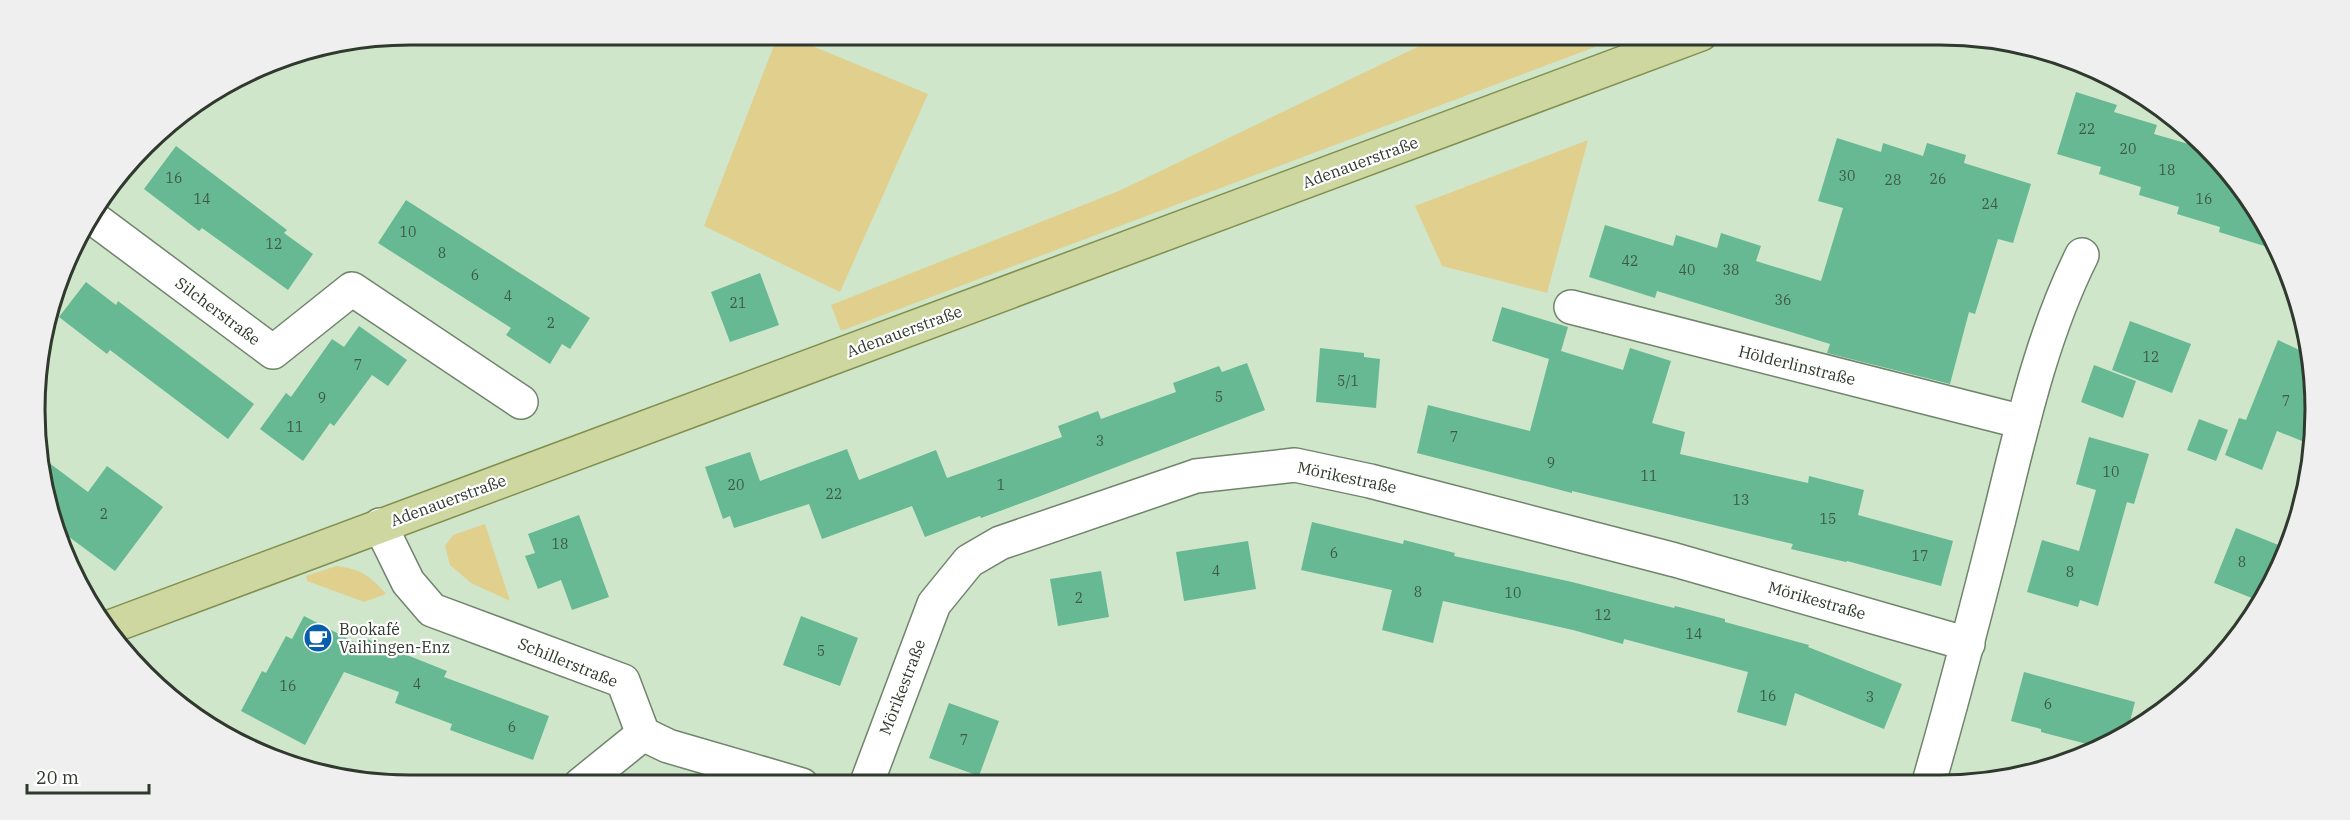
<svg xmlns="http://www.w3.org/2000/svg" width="2350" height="820" font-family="'IBM Plex Serif',serif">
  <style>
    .green { fill: #e1d08d }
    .building { fill: #66b993 }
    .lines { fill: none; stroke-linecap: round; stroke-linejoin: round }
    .minor-casing { stroke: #6f846b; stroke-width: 36 }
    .major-casing { stroke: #818f4e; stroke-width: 36 }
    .minor { stroke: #fff; stroke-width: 33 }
    .major { stroke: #cdd79f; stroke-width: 33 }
    .labels { text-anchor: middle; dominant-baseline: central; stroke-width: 4.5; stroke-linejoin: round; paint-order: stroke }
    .number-label { font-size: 14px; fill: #3e5947 }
    .street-label { font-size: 16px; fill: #30392e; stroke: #fff }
    .poi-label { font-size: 16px; fill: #30392e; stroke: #fff; text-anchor: start }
    .rim { fill: none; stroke: #30392e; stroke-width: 3 }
  </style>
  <rect width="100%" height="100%" fill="#cfe6cb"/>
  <g class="green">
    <path d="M778,35H786L928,94L840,292L704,226Z"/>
    <path d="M1442,35H1627L841,331L831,305L1121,190Z"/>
    <path d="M1588,140L1547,293L1442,266L1415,206Z"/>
    <path d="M485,524L510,601L471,583L450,565L445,546L453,535Z"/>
    <path d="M336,566C361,569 369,575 386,594L364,602L307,581L306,576Z"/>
  </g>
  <g class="building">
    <path d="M2076,92L2117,105L2114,112L2157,125L2154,134L2199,147L2265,222L2274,249L2219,232L2220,227L2177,214L2179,207L2139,195L2141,187L2099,174L2101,167L2057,154Z"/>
    <path d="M1837,138L1881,152L1883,143L1923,156L1927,143L1966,155L1964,163L2031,184L2013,243L1998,239L1975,314L1969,312L1950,384L1827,353L1830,344L1657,291L1655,298L1589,277L1605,225L1673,246L1676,235L1717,248L1721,233L1761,246L1756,261L1821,281L1843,208L1818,201Z"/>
    <path d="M176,146L287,230L284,233L313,254L288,290L202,228L199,231L144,189Z"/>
    <path d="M406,200L590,318L570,349L562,344L550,364L506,335L511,328L378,243Z"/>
    <path d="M760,273L779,325L730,342L711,292Z"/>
    <path d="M86,282L116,305L118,301L254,404L228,439L110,350L107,354L59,317Z"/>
    <path d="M1502,307L1568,327L1561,351L1623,370L1630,348L1671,361L1652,423L1685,432L1680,454L1808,483L1809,476L1864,490L1858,515L1953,541L1941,586L1847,561L1846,562L1791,549L1793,544L1572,491V493L1417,453L1428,405L1530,431L1549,359L1492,341Z"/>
    <path d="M2130,321L2191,344L2172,393L2112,370Z"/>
    <path d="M359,326L407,360L388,386L372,375L334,426L330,423L303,461L260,429L286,393L291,397L332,339L344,347Z"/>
    <path d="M2278,340L2310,355L2302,376L2311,379L2307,443L2277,431L2262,470L2225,455L2239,418L2246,420Z"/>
    <path d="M1320,348L1364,353V357L1380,359L1376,408L1316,402Z"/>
    <path d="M1247,363L1265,410L1038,497L981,518L980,516L925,537L912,506L822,539L809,504L734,528L730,516L723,519L705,467L750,452L760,481L847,449L859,480L936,450L947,478L1062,437L1058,426L1098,411L1101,419L1176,392L1173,383L1219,366L1222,372Z"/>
    <path d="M2094,365L2136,381L2123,418L2081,402Z"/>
    <path d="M2199,419L2228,430L2216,461L2187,450Z"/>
    <path d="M2089,437L2149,454L2134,504L2127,502L2098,606L2080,600L2078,607L2027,592L2042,540L2079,551L2096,490L2076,484Z"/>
    <path d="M44,459L88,492L107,466L163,507L115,571L57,528L47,507Z"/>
    <path d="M579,515L609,597L572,610L561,580L538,589L525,556L535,553L528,534Z"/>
    <path d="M1312,522L1403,544L1404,540L1455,553L1454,556L1572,582L1674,608L1675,606L1725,619V622L1809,645L1808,647L1902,684L1884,729L1795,693L1786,726L1737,712L1748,672L1624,639L1623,644L1573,630L1443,601L1433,643L1382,630L1392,590L1301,570Z"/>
    <path d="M2236,528L2286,548L2262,602L2214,583Z"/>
    <path d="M1248,541L1256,589L1184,601L1176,552Z"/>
    <path d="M1101,571L1109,617L1058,626L1050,579Z"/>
    <path d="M304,616L364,647L367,639L447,671L444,677L549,716L533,760L450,730L452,724L395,703L399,692L344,672L305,745L241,711L262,671L266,673L286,636L292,639Z"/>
    <path d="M801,616L858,638L840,686L783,665Z"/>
    <path d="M2024,672L2135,702L2127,733L2102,748L2041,732V729L2011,721Z"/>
    <path d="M949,703L999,721L979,776L929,758Z"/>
  </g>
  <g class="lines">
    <g class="minor-casing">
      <g id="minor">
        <path d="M93,218L273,352L352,289L521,402"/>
        <path d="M1571,307L2023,422"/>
        <path d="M380,525L408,582L432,610L623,681L643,734L668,746L802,785"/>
        <path d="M1929,782C1954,695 1977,607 1999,519C2021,430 2041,337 2082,255"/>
        <path d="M580,785L643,734"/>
        <path d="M866,785L934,604L969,561L1000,543L1196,476L1295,465L1370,481L1675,560L1968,644"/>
      </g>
    </g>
    <g class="major-casing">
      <path id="major" d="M107,628L1701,34"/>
    </g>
    <use href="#minor" class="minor"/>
    <use href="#major" class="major"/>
  </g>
  <defs>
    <g id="cafe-disc" transform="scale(1.5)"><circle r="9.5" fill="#065eac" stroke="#fff"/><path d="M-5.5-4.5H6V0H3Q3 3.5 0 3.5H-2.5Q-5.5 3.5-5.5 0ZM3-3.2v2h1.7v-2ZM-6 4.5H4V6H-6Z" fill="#fff"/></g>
  </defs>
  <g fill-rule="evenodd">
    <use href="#cafe-disc" x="318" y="638"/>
  </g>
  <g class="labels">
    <g class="number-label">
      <text x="2087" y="129">22</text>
      <text x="2128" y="149">20</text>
      <text x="2167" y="170">18</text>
      <text x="1847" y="176">30</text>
      <text x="174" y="178">16</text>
      <text x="1938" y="179">26</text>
      <text x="1893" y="180">28</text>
      <text x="202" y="199">14</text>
      <text x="2204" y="199">16</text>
      <text x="1990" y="204">24</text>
      <text x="408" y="232">10</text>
      <text x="274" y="244">12</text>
      <text x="442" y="253">8</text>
      <text x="1630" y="261">42</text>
      <text x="1687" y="270">40</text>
      <text x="1731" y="270">38</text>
      <text x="475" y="275">6</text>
      <text x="508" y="296">4</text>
      <text x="1783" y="300">36</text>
      <text x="738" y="303">21</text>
      <text x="551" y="323">2</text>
      <text x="2151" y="357">12</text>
      <text x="358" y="365">7</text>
      <text x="1348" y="381">5/1</text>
      <text x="1219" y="397">5</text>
      <text x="322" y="398">9</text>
      <text x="2286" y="401">7</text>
      <text x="295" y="427">11</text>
      <text x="1454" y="437">7</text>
      <text x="1100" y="441">3</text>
      <text x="1551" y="463">9</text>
      <text x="2111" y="472">10</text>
      <text x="1649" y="476">11</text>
      <text x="736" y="485">20</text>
      <text x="1001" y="485">1</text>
      <text x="834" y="494">22</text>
      <text x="1741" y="500">13</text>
      <text x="104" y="514">2</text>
      <text x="1828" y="519">15</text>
      <text x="560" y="544">18</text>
      <text x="1334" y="553">6</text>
      <text x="1920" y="556">17</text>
      <text x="2242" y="562">8</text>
      <text x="1216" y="571">4</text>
      <text x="2070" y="572">8</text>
      <text x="1418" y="592">8</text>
      <text x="1513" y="593">10</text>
      <text x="1079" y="598">2</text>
      <text x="1603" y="615">12</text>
      <text x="1694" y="634">14</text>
      <text x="821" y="651">5</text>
      <text x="417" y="684">4</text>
      <text x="288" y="686">16</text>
      <text x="1768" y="696">16</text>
      <text x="1870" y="697">3</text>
      <text x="2048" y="704">6</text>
      <text x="512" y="727">6</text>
      <text x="964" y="740">7</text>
    </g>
    <g class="street-label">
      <text transform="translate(1360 162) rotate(-20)">Adenauerstraße</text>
      <text transform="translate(218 311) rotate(37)">Silcherstraße</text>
      <text transform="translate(904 331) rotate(-20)">Adenauerstraße</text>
      <text transform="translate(1797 365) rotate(14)">Hölderlinstraße</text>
      <text transform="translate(1347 477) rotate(12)">Mörikestraße</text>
      <text transform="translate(448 500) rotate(-20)">Adenauerstraße</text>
      <text transform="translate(1817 600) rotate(16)">Mörikestraße</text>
      <text transform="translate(568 662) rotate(22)">Schillerstraße</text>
      <text transform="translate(902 687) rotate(-69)">Mörikestraße</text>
    </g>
    <g class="poi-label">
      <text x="339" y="629">Bookafé<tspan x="339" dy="18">Vaihingen-Enz</tspan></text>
    </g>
  </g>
  <path d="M0 0H2350V820H0ZM410 45H1940A365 365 0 0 1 2305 410V410A365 365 0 0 1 1940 775H410A365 365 0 0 1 45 410V410A365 365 0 0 1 410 45Z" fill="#eeefee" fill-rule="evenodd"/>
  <path class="rim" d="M410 45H1940A365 365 0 0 1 2305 410V410A365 365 0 0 1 1940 775H410A365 365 0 0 1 45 410V410A365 365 0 0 1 410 45Z"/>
  <path d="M27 784v9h122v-9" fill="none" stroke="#30392e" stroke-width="3"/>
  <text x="36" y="784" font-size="18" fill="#30392e" stroke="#ffffff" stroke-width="4.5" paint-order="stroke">20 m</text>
</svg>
